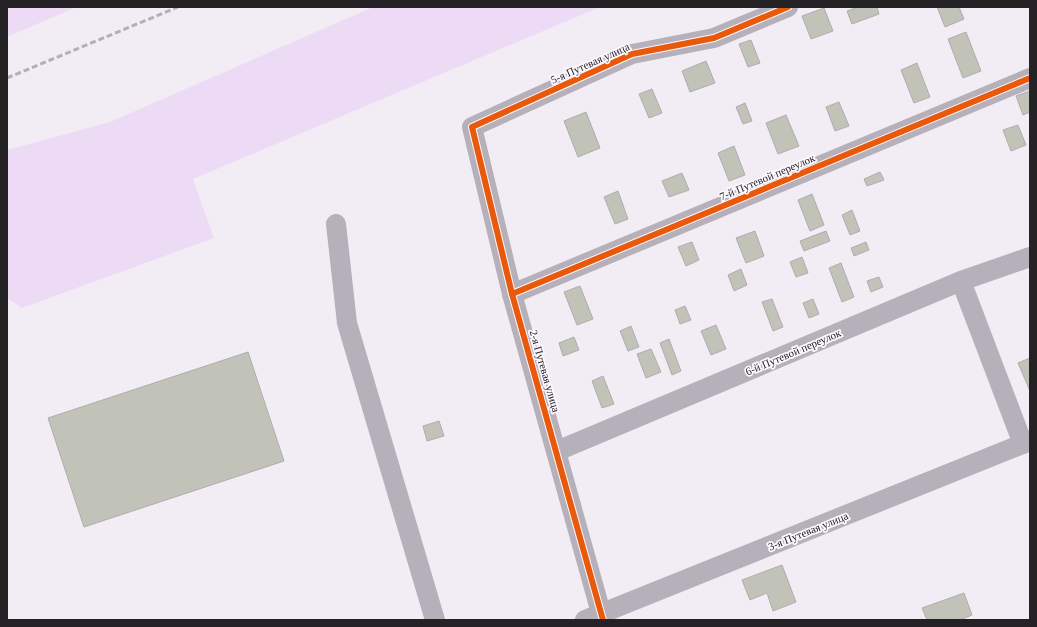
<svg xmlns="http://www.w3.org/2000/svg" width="1037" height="627" font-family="'Times New Roman',serif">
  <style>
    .green { fill: #eddbf6 }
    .building { fill: #c2c3b8; stroke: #aeadae }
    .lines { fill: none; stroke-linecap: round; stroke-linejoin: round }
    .minor { stroke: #b6b0ba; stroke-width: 20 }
    .rail { stroke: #b4afb7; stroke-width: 3; stroke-dasharray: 6 3; stroke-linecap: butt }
    .cycleway-casing { stroke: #fdf9ff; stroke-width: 8 }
    .cycleway { stroke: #e8590c; stroke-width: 6 }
    .labels { text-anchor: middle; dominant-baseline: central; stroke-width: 3.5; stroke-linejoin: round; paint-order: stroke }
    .street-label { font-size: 11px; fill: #252226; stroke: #fdf9ff }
  </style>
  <rect width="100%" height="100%" fill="#f2edf4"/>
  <g class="green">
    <path d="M7,7H77L7,37Z"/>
    <path d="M373,7H600L193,179L214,238L22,308L7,298V150L110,122Z"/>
  </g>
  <g class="building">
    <path d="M858,7H877L879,14L852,24L847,11Z"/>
    <path d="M937,7H959L964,19L945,27Z"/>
    <path d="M824,8L833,31L811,39L802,16Z"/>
    <path d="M966,32L981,71L963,78L948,39Z"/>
    <path d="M751,40L760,63L748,67L739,44Z"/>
    <path d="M706,61L715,83L690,92L682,71Z"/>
    <path d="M917,63L930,97L914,103L901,70Z"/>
    <path d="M652,89L662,113L649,118L639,94Z"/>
    <path d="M1030,91V112L1023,115L1016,96Z"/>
    <path d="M839,102L849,126L835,131L826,107Z"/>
    <path d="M745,103L752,121L743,124L736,107Z"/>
    <path d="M586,112L600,148L578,157L564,121Z"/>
    <path d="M786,115L799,146L778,154L766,123Z"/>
    <path d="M1018,125L1026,145L1011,151L1003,130Z"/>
    <path d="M734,146L745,175L729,181L718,153Z"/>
    <path d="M880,172L884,180L867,186L864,179Z"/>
    <path d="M682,173L689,190L669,197L662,181Z"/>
    <path d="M618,191L628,219L615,224L604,197Z"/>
    <path d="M812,194L824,225L810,231L798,200Z"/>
    <path d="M852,210L860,231L850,235L842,215Z"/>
    <path d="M755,231L764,256L746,263L736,238Z"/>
    <path d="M826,231L830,241L804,251L800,241Z"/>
    <path d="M692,242L699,260L686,266L678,247Z"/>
    <path d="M866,242L869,250L854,256L851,248Z"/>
    <path d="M802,257L808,273L796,277L790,262Z"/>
    <path d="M841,263L854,297L842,302L829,268Z"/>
    <path d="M741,269L747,285L734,291L728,275Z"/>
    <path d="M879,277L883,287L871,292L867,281Z"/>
    <path d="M580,286L593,319L577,325L564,292Z"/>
    <path d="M772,299L783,327L773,331L762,302Z"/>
    <path d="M813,299L819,314L809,318L803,303Z"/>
    <path d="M685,306L691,320L680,324L675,310Z"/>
    <path d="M716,325L726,349L711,355L701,331Z"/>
    <path d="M631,326L639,347L628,351L620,331Z"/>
    <path d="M574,337L579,350L563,356L559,343Z"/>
    <path d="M669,339L681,371L672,375L660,343Z"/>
    <path d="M651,349L661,372L646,378L637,354Z"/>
    <path d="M248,352L284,461L84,527L48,418Z"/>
    <path d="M1030,358V391L1018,363Z"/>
    <path d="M603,376L614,404L602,408L592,381Z"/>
    <path d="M439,421L444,436L427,441L423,426Z"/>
    <path d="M782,565L796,602L773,611L767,593L750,600L742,580Z"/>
    <path d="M964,593L972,615L960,620H927L922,608Z"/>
  </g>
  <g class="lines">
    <g class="minor">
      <path d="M336,224L347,323L435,620"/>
      <path d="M961,281L1023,444"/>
      <path d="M512,294L1030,78"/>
      <path d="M557,451L961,281L1030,257"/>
      <path d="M585,620L1030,441"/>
      <path d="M603,620L512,294L472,127L632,54L714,38L788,7"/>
    </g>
    <path class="rail" d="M7,78L178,7"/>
    <g class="cycleway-casing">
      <g id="cycleway">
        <path d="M512,294L1030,78"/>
        <path d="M603,620L512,294L472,127L632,54L714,38L788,7"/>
      </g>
    </g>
    <use href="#cycleway" class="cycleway"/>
  </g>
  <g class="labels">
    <g class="street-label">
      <text transform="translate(590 63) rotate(-24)">5-я Путевая улица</text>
      <text transform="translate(767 177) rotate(-23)">7-й Путевой переулок</text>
      <text transform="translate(793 352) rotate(-23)">6-й Путевой переулок</text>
      <text transform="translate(545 371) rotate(74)">2-я Путевая улица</text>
      <text transform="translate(808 531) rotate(-22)">3-я Путевая улица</text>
    </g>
  </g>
  <rect width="1037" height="627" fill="none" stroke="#252226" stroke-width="16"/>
</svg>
